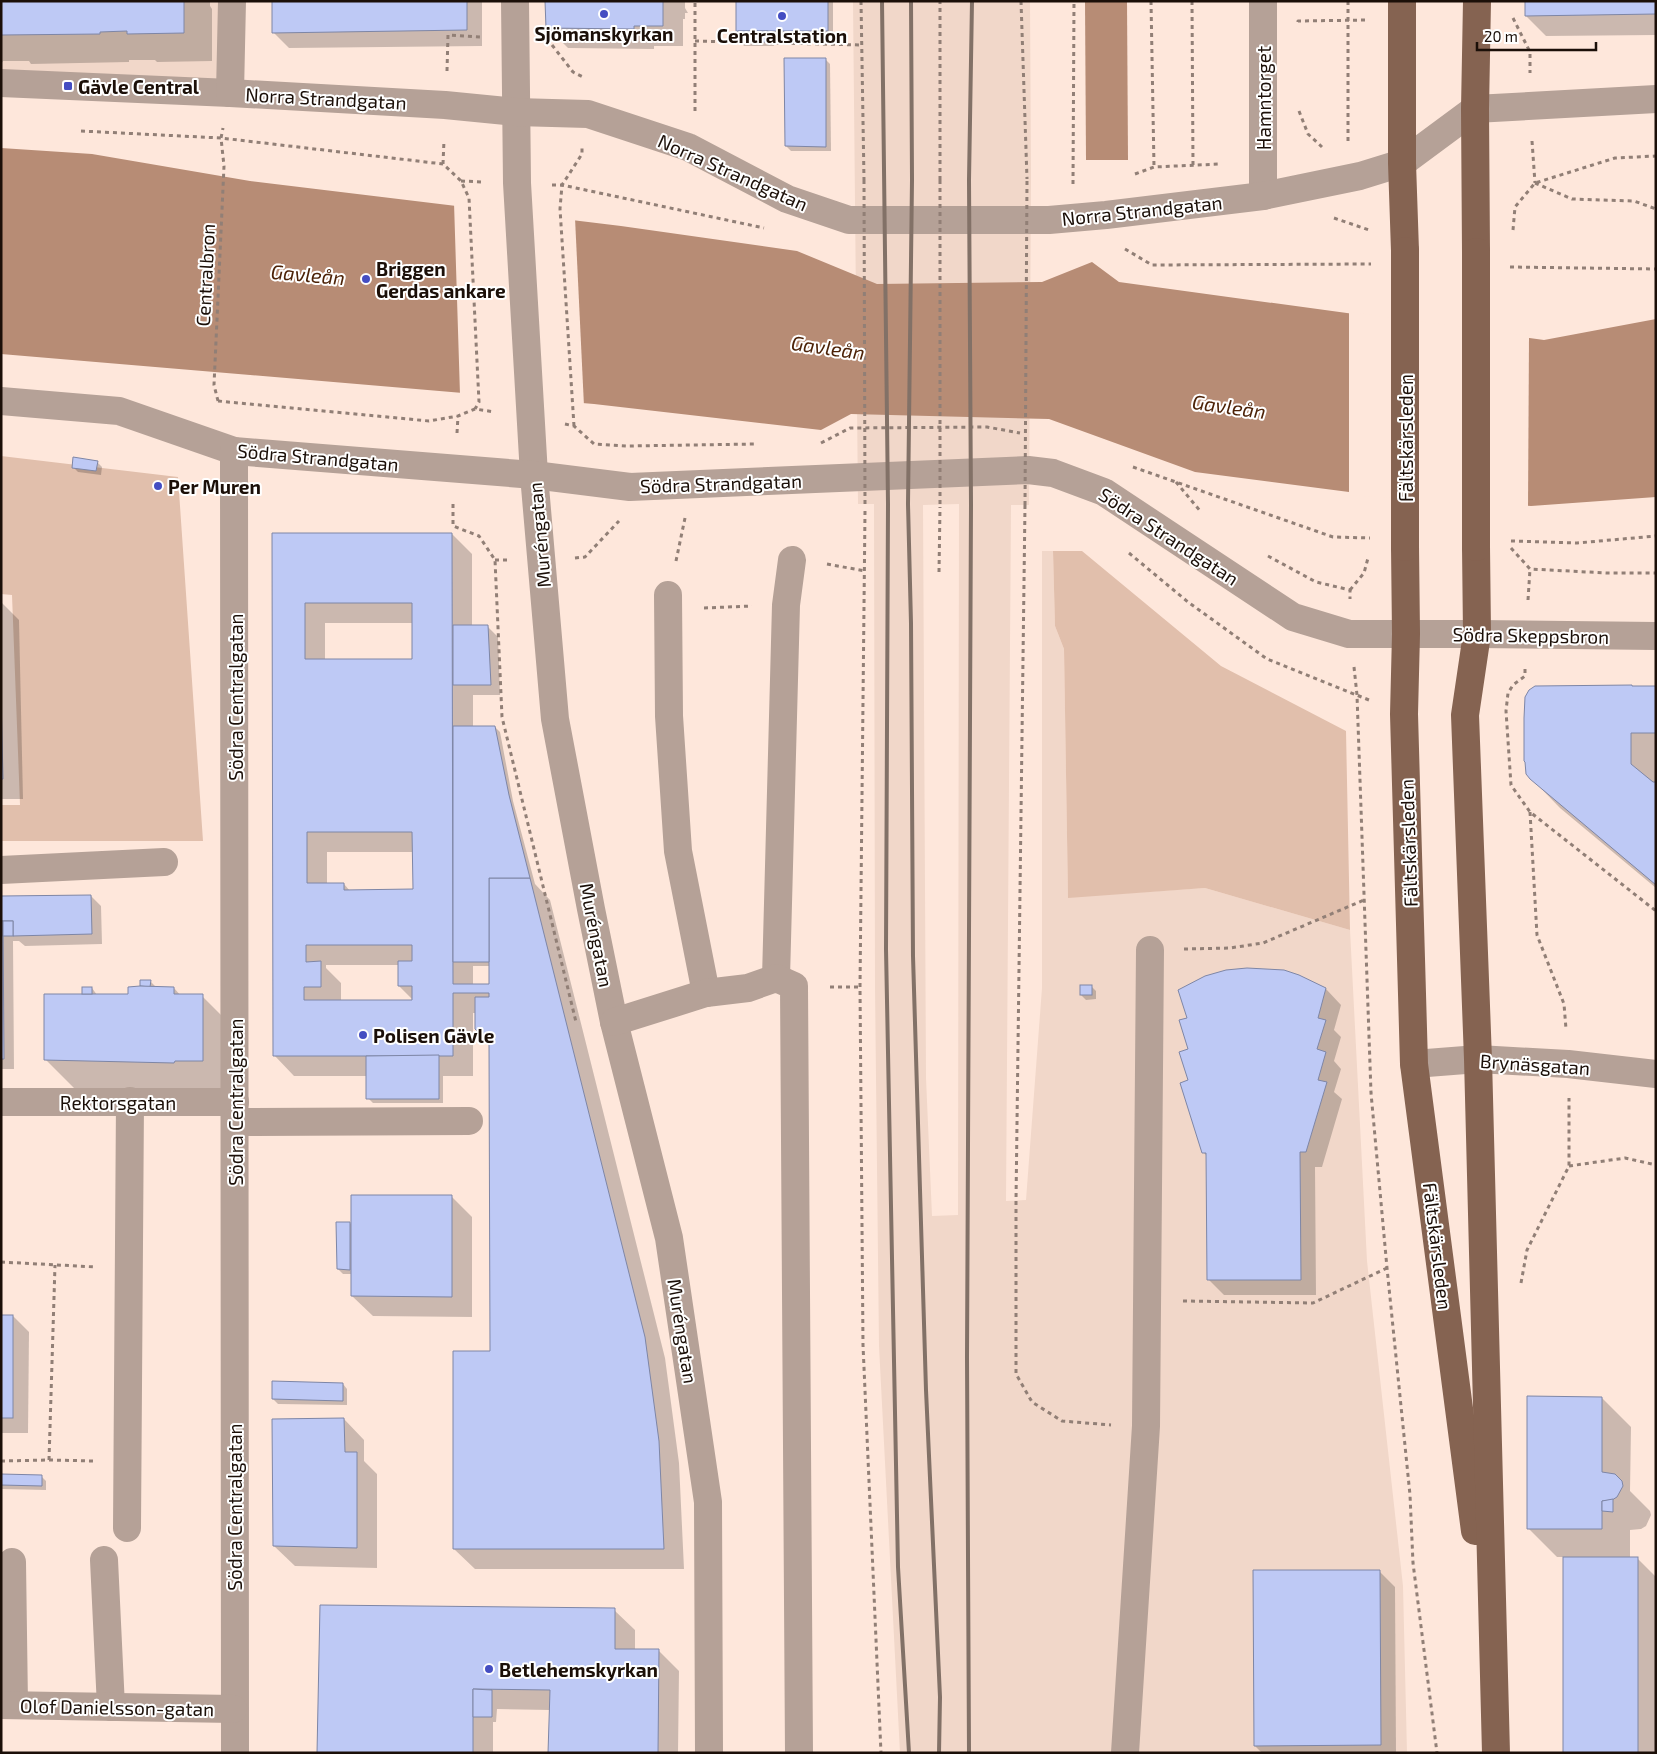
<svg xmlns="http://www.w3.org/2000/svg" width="1657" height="1754" font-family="'Exo 2',sans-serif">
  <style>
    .built { fill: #f1d7c9; fill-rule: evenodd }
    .green { fill: #e1bfac }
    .water { fill: #b78c75 }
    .pier { fill: #fee7db }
    .shadow { fill: #0003; fill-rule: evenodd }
    .building { fill: #bec9f5; stroke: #7e86a6; fill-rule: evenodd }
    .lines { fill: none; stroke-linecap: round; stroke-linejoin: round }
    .path { stroke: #917f76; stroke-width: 3; stroke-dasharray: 4 4; stroke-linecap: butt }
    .minor { stroke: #b5a197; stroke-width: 28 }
    .major { stroke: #856351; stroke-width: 28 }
    .rail { stroke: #827167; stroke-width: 4 }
    .path-bridge { stroke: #917f76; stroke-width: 3; stroke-dasharray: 4 4; stroke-linecap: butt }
    .major-bridge { stroke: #856351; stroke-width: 28 }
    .poi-dot { fill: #444dc2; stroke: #fff; stroke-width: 2 }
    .labels { text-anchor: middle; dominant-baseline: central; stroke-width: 4; stroke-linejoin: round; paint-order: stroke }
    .poi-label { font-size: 19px; font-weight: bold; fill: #1b0f08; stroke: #fff; text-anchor: start }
    .street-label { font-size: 19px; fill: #1b0f08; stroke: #fff }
    .water-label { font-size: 20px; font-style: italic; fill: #4c2207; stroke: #fff }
  </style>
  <rect width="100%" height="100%" fill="#fee7db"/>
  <g class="built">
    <path d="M1,1H232L230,93L1,83Z"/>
    <path d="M853,1H1030L1031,180L1029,505H1011L1006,1201L1026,1200L1042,988V551H1053L1055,626L1064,649L1068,897L1205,888L1350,930L1367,1261L1403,1586L1407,1753H900L879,1346L875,987L874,504H858ZM959,504L958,1215L932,1216L926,1078L923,505Z"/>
  </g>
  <g class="green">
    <path d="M1,456L178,477L203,841H1V805H20L12,595L1,594Z"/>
    <path d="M1053,551H1082L1221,666L1346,731L1350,930L1205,888L1068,898L1064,649L1055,626Z"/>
  </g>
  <g class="water">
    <path d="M1085,1H1127L1128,160H1086Z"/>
    <path d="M1,148L92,154L250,181L621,226L797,251L877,284L1042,282L1092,262L1119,282L1544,340L1656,319V497L1531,506L1349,492L1195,472L1049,419L851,414L821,430L594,404L1,354Z"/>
  </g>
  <g class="pier">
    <path d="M454,203L575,218L584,406L460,395Z"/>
    <path d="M1349,312L1529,336L1528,508L1349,495Z"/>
  </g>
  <g class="shadow">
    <path d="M1,1H210V6L212,9V61L157,62L155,60H129V62L31,64L29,61H3L1,64Z"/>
    <path d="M273,1H482V46L289,48L273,32Z"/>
    <path d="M546,1H685V8L688,13H685V19H683V46H654V49L568,48L547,27Z"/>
    <path d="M737,1H833V35H772L774,46H744L740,41V33L738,31Z"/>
    <path d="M1656,1V35L1546,36L1526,16Z"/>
    <path d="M825,59L830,64L831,151H791L786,146Z"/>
    <path d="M97,462L102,467L101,475L78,472L73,467Z"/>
    <path d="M273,534H452L472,554V626H487L498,637L500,695H473V727H495L500,732L513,801L535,884L550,900L665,1358L679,1463L684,1569H475L454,1549L491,1352V1043L476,1013H473V1076H443V1103H373L368,1098V1076H294L274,1055ZM325,623H413V660L325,661ZM327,852H414V890L350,891L344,884H327ZM326,965H399V986L414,1001H341V983L326,968ZM473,966H491V985H473Z"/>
    <path d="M1,602L19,620L23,799H1Z"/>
    <path d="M1633,687L1656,688V888L1560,808L1531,778Z"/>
    <path d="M91,896L101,906L102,944L25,946L19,941H13L14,1069H1V898Z"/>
    <path d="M150,981L155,986V988H174L181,996H202L231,1025L232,1089L203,1091L74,1088L45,1059L86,995L92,988L97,995H129Z"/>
    <path d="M1091,986L1096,991V999L1086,1000L1081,995Z"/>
    <path d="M1326,989L1341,1005L1334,1030L1341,1037L1334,1061L1341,1069L1334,1092L1342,1099L1322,1167H1315L1316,1295H1224L1208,1279L1207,1156L1203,1152L1190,1081Z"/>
    <path d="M452,1197L472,1217V1317L373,1316L352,1296V1274H343L338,1269L350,1223L352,1225Z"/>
    <path d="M1,1316H13L29,1332L28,1433H1Z"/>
    <path d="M343,1384L347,1389V1405L278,1404L273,1399Z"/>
    <path d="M1602,1398L1631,1427L1630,1491L1650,1511L1651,1515L1646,1526L1641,1529L1630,1530V1558H1637L1656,1577V1753H1564V1557H1557L1528,1528Z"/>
    <path d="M344,1419L364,1440V1461L377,1474V1568L295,1566L274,1546Z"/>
    <path d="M1,1475L41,1476L46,1481V1490L1,1489Z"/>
    <path d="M1379,1571L1395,1587L1396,1753H1262L1255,1746Z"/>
    <path d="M614,1610L635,1630V1650L659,1651L679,1671L678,1753H550V1710L497,1709L496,1722H493V1753H318Z"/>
  </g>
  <g class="building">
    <path d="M1,1H184V33L127,34V31L100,32V34L1,35Z"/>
    <path d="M272,1H467V30L272,33Z"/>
    <path d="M545,1H663V26H634V29L546,28Z"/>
    <rect x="736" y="1" width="92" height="30"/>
    <path d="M1525,1H1656V14L1525,16Z"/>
    <path d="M738,31H768L769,42H738Z"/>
    <path d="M784,58H826V147L785,146Z"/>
    <path d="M73,457L98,461L96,471L72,468Z"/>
    <path d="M272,533H452L453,984H489V878H530L645,1337L659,1441L664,1549H453V1351H490L489,1042L475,1029V997H489V993H453V1056H273ZM305,603H412V659H305ZM307,832H412L413,889L344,890V883H307ZM306,945H412V961H398V986H412V1000H304V987H321V961L306,962Z"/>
    <path d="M453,625H488L491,685H453Z"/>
    <path d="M1632,685V686H1656V733H1631V764L1653,782H1656V885L1530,779L1526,774L1525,762L1524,761V718L1525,697L1529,690L1535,686Z"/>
    <path d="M1,696L3,779H1Z"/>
    <path d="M453,726H495L509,795L530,878H489V962H453Z"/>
    <path d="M91,895L92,934L13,936V921H1V896Z"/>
    <path d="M1,921H3L4,1059H1Z"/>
    <rect x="3" y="921" width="10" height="15"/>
    <path d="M1247,968L1284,970L1299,975L1326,988L1318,1018L1326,1020L1317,1049L1326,1052L1318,1080L1327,1082L1306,1152H1300L1301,1280H1207L1206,1153H1202L1180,1083L1188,1080L1179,1052L1188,1049L1179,1020L1187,1018L1178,990L1205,976L1226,970Z"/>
    <path d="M140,980H151L150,987L140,986Z"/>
    <rect x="1080" y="985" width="12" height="10"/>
    <path d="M140,986L174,987V994H203V1061H175L174,1063L44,1060V994H128V987Z"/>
    <rect x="82" y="987" width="10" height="7"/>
    <path d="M439,1055V1099H366V1056Z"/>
    <path d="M351,1195H452V1297L351,1296Z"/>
    <path d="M336,1222H350V1270L337,1269Z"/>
    <rect x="1" y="1315" width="12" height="103"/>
    <path d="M272,1381L343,1383V1401L272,1399Z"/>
    <path d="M1527,1396L1602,1397V1472L1615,1474L1622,1481L1623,1486L1617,1497L1612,1500L1602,1501V1529H1527Z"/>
    <path d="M344,1418L345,1452H357V1548L273,1546L272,1419Z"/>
    <path d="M1,1474L42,1475V1486L1,1485Z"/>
    <path d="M1613,1499V1512L1602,1511V1501Z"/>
    <rect x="1563" y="1557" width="75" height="196"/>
    <path d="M1253,1570H1380L1381,1745L1254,1746Z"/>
    <path d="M320,1605L615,1608V1649H659L658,1753H548L550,1690L473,1689V1753H317Z"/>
    <path d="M473,1689L492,1690V1717H473Z"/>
  </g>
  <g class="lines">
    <g class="path">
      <path d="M861,1L864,180"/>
      <path d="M1021,1L1027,179"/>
      <path d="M1151,1L1154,167"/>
      <path d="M1192,1L1193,165"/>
      <path d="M1348,1V143"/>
      <path d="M1513,18L1530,52V73"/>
      <path d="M1298,22V21L1368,20"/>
      <path d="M695,41L862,45"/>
      <path d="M552,45L573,72L583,77"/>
      <path d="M447,71L448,35L481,37"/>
      <path d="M695,111V1"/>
      <path d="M1299,111L1308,134L1322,147"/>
      <path d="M81,131L221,138L443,164L461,181L469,198L479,402L475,409"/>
      <path d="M1532,141L1535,183"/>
      <path d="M443,164L444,140"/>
      <path d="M1135,174L1154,167L1220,164"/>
      <path d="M940,180V1"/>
      <path d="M461,181L483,182"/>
      <path d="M1535,183L1572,199L1634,201L1656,209"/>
      <path d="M1073,184L1074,1"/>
      <path d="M552,185H562L764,228"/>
      <path d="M1334,218L1369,230"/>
      <path d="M1513,230L1515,207L1535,183L1615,158L1656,156"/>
      <path d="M1125,249L1152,265L1371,264"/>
      <path d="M1510,267L1656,269"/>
      <path d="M218,401L429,421L458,416L475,409L495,412"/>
      <path d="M218,401L214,385L224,166L221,138L223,128"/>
      <path d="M565,424L574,426L594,444L627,446L757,444"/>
      <path d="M574,426L560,209L562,185L582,154V148"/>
      <path d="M457,433L458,416"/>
      <path d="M821,443L850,428L987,427L1020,433"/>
      <path d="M1133,467L1333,537L1370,538"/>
      <path d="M1176,482L1201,512"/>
      <path d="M453,504V526L479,536L495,560L502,717L576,1022"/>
      <path d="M1025,505L1016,1201V1374L1032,1402L1062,1421L1111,1425"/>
      <path d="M865,511L860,987L863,1345L881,1753"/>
      <path d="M1511,541L1577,543L1656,536"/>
      <path d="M1511,548L1530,569L1607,573H1656"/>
      <path d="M1129,553L1188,602L1267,659L1369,700"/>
      <path d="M1268,556L1316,582L1350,590V599"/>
      <path d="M575,558L585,557L619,521"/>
      <path d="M495,560H507"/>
      <path d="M676,561L685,518"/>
      <path d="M827,564L865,571"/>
      <path d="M939,572L940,507"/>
      <path d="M1350,590L1364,573L1368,558"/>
      <path d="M1528,600L1530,569"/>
      <path d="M704,608L752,606"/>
      <path d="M1354,667L1357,695L1371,1093L1387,1268L1410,1495L1413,1563L1437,1753"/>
      <path d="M1525,669V676L1513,685L1508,693L1506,711L1511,785L1530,812L1656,911"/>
      <path d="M1530,812L1537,935L1564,1004L1566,1029"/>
      <path d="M1184,949L1230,948L1263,943L1364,900"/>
      <path d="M830,987H860"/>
      <path d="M1569,1166L1625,1158L1656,1165"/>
      <path d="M1,1262L96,1267"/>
      <path d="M1521,1283L1527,1250L1569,1166V1098"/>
      <path d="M1183,1301L1313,1303L1387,1268"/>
      <path d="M49,1460L55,1265"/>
      <path d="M1,1461L49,1460L94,1461"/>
    </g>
    <g class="minor">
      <path d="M515,1L517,183L534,475L555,719L591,909L614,1022L669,1238L708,1502L709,1753"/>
      <path d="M1263,1V196"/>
      <path d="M1,83L230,93L445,105L516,112L588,114L688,147L787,199L849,220H1049L1106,215L1263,196L1360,176L1402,163L1475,109L1656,99"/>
      <path d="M230,93L232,1"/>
      <path d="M1,401L119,411L234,451L534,475L630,487L1028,470L1053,473L1104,492L1293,617L1349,634H1477L1656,636"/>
      <path d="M234,451L235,1753"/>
      <path d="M668,595L669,716L678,851L706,993"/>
      <path d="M1,870L164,862"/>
      <path d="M776,978L786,605L792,560"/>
      <path d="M614,1022L706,993L748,988L776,978L794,986L799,1753"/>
      <path d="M1414,1064L1478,1059L1568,1064L1656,1074"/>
      <path d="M1,1102H235"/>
      <path d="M235,1122L469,1121"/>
      <path d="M127,1528L130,1101"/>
      <path d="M104,1560L111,1707"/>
      <path d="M12,1562L14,1705"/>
      <path d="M1,1705L233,1709"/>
      <path d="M1125,1753L1146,1426L1150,950"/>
    </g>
    <g class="major">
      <path d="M1402,1V163L1405,251"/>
      <path d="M1476,252L1475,109L1477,1"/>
      <path d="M1405,547L1406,634L1404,714L1414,1064L1475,1531"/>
      <path d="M1476,547L1477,634L1465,715L1478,1059L1496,1753"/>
    </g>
    <g class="rail">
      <path d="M882,1L888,504L886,949L898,1567L909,1753"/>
      <path d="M911,1L912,180L908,504L911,623L913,956L926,1390L940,1697L939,1753"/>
      <path d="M969,1753L967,1358L971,505L969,180L972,1"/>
    </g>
    <g class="path-bridge">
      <path d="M864,180L865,504"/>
      <path d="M940,504V180"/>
      <path d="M1025,505L1027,179"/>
    </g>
    <g class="major-bridge">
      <path d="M1405,251V547"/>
      <path d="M1476,547V252"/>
    </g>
  </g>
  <g class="poi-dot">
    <circle cx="604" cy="14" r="5"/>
    <circle cx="782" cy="16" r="5"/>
    <rect x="63" y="81" width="10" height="10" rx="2.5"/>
    <circle cx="366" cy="279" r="5"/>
    <circle cx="158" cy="486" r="5"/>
    <circle cx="363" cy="1035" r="5"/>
    <circle cx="489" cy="1669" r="5"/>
  </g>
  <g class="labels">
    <g class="poi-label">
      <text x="604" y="33" text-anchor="middle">Sjömanskyrkan</text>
      <text x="782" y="35" text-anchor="middle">Centralstation</text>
      <text x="78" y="86">Gävle Central</text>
      <text x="376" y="268">Briggen<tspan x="376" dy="22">Gerdas ankare</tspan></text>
      <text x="168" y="486">Per Muren</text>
      <text x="373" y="1035">Polisen Gävle</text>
      <text x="499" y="1669">Betlehemskyrkan</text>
    </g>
    <g class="street-label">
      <text transform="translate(326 98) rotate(3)">Norra Strandgatan</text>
      <text transform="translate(1263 98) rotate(-90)">Hamntorget</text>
      <text transform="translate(733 172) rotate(24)">Norra Strandgatan</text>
      <text transform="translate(1142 210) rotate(-6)">Norra Strandgatan</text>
      <text transform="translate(205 275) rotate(-87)">Centralbron</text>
      <text transform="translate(1405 438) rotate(-90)">Fältskärsleden</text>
      <text transform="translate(318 457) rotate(5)">Södra Strandgatan</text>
      <text transform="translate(721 483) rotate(-2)">Södra Strandgatan</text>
      <text transform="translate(539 535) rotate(-95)">Muréngatan</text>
      <text transform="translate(1169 536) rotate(33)">Södra Strandgatan</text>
      <text transform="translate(1531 635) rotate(1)">Södra Skeppsbron</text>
      <text transform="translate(235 697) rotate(-90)">Södra Centralgatan</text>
      <text transform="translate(1408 843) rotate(-92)">Fältskärsleden</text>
      <text transform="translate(597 935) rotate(79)">Muréngatan</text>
      <text transform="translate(1535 1064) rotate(4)">Brynäsgatan</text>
      <text x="118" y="1102">Rektorsgatan</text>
      <text transform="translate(235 1102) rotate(-90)">Södra Centralgatan</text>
      <text transform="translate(1438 1246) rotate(83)">Fältskärsleden</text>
      <text transform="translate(683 1331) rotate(81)">Muréngatan</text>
      <text transform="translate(234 1507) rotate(-90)">Södra Centralgatan</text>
      <text transform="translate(117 1707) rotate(1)">Olof Danielsson-gatan</text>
    </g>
    <g class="water-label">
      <text transform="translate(308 274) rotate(5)">Gavleån</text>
      <text transform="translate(828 347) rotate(8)">Gavleån</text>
      <text transform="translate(1229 406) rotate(8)">Gavleån</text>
    </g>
  </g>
  <rect width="1657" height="1754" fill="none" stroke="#1b0f08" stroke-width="5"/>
  <path d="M1477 42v8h119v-8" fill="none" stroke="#1b0f08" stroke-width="2.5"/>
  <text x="1484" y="42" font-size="15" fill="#1b0f08" stroke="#ffffff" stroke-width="4" paint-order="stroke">20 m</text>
</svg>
